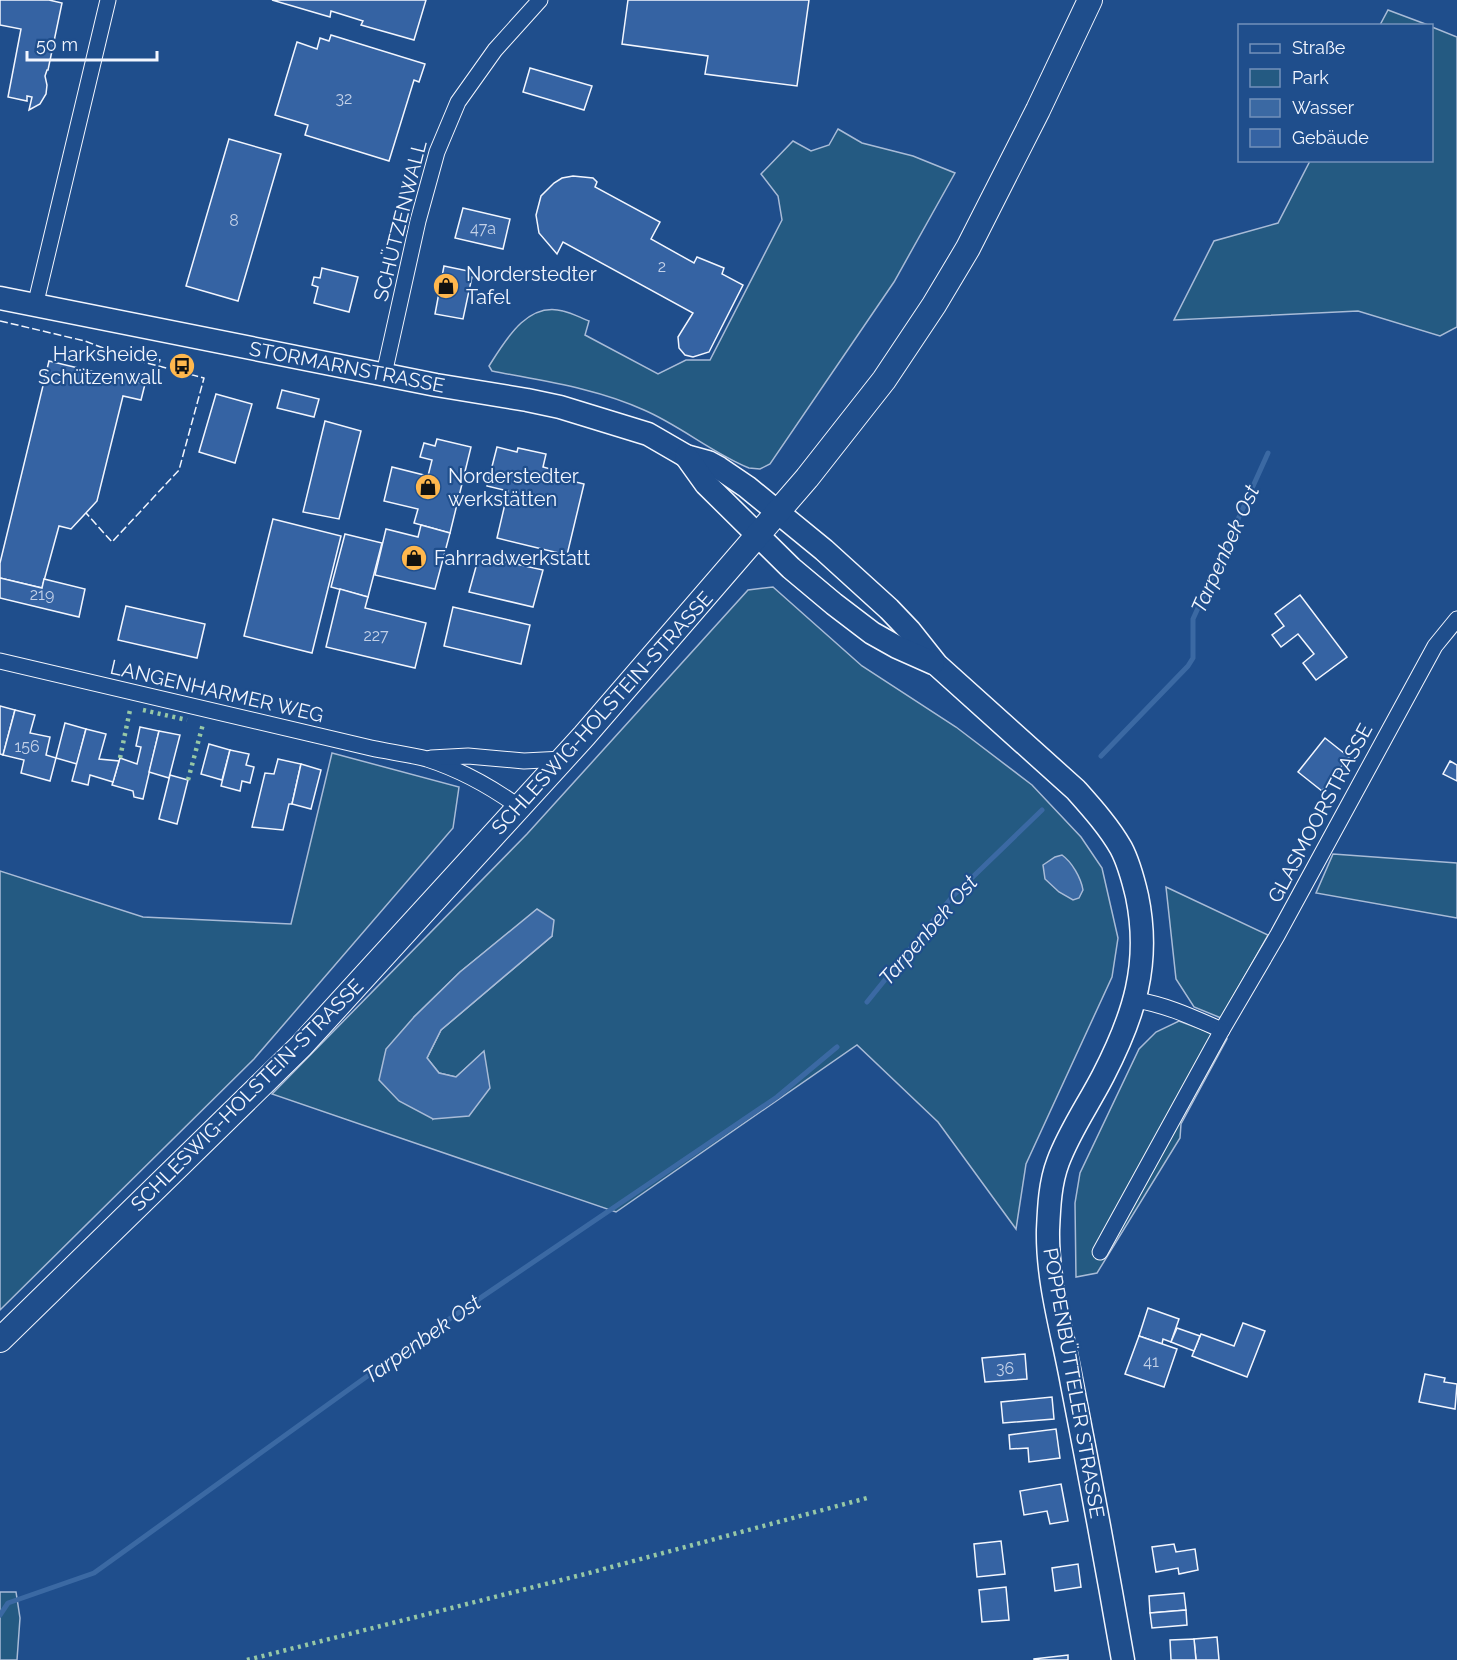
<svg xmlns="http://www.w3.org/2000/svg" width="1457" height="1660" font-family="Raleway,sans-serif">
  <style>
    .green { fill: #245a82; stroke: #a8bbd7; stroke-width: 1.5; fill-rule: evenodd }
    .water { fill: #3b69a3; stroke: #a8bbd7; stroke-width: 1.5 }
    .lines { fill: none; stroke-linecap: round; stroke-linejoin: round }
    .stream { stroke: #3b69a3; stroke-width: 5 }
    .building { fill: #3563a3; stroke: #f2f6ff; stroke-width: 1.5 }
    .street-casing { stroke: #f2f6ff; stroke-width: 17 }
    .secondary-casing { stroke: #f2f6ff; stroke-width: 25 }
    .primary-casing { stroke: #f2f6ff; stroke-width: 26 }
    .street { stroke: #1f4e8c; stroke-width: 15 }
    .secondary { stroke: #1f4e8c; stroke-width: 22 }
    .primary { stroke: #1f4e8c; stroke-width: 24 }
    .hedge { stroke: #97c8a6; stroke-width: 4.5; stroke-dasharray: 3 4.5; stroke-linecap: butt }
    .fence { stroke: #f2f6ff; stroke-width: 1.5; stroke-dasharray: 8 3; stroke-linecap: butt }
    .labels { text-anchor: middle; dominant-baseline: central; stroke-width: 4.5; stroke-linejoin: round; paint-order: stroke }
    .number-label { font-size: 16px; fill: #c3d1e8 }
    .street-label { font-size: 20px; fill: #f2f6ff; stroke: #1f4e8c }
    .poi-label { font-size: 20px; fill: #f2f6ff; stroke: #1f4e8c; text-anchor: start }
    .water-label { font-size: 21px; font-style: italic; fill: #f2f6ff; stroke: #1f4e8c }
  </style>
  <rect width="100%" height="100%" fill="#1f4e8c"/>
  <g class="green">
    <path d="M1388,10L1428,25H1380Z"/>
    <path d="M1432,27L1457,37V327L1440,336L1358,311L1174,320L1214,241L1278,223L1310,161L1432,160Z"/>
    <path d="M838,129L862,143L913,156L955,173L894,282L770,464L760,469L749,468C712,453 681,426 644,410C596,388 543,381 492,371L489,366C505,341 527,301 563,311C572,313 581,318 589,321L585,335L658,374L686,360H710L782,220L778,196L761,174L793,141L811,151L829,145Z"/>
    <path d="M773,587L862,666L956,727L1032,785L1081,837L1102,868L1118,938L1112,977L1026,1164L1016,1229L938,1122L857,1045L616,1212L272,1094L527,834L748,590ZM537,910L552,936L441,1030L427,1058L439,1073L456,1077L484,1052L433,1119L414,1017L460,972Z"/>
    <path d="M332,753L459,787L453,828L254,1059L0,1310V871L143,917L291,924Z"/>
    <path d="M1333,854L1457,863V918L1316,893Z"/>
    <path d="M1166,887L1268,935L1221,1018L1194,1007L1176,979Z"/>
    <path d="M1179,1021L1227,1039L1181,1124L1180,1138L1097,1273L1076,1277L1075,1203L1080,1173L1139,1049L1156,1032Z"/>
    <path d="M0,1592H16L20,1618L17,1660H0Z"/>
  </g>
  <g class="water">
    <path d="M1062,855C1072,862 1081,878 1083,890L1079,898L1073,900L1059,892L1045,879L1043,865L1055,857Z"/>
    <path d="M537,909L554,920L552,936L441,1030L427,1058L439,1073L456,1077L484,1051L490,1088L469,1116L433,1119L399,1101L379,1080L386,1049L414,1017L460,972Z"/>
  </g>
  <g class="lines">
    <g class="stream">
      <path d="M1101,756L1188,666L1193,658V619L1268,453"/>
      <path d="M867,1002L952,897L1042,810"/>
      <path d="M0,1615L8,1603L94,1573L405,1349L777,1097L837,1047"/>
    </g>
  </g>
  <g class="building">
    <path d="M0,0H49L62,3L48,70H47L45,76L47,85L46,94L40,104L29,110L32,97L27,96V101L8,97L21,29L0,25Z"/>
    <path d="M272,0H426L414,40L361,25L363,21L331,11L330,17Z"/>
    <path d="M628,0H809L797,86L705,74L708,56L622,44Z"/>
    <path d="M331,35L425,64L419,82L414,80L389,161L305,135L308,125L275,115L297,42L317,49L320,38L329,41Z"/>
    <path d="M530,68L592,86L584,110L523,92Z"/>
    <path d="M229,139L281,154L238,301L186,286Z"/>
    <path d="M573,176L593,178L597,182L595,187L660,222L651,239L694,263L697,257L724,268L722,274L743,285L709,352L693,357L685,355L679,348L678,337L693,313L563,242L557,254L539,233L536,215L541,196L554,183L562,178Z"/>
    <path d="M463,208L510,219L503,249L455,238Z"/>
    <path d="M444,266L473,272L463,319L435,314Z"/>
    <path d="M322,268L358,277L349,312L314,303L318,287L312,285L314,277L320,278Z"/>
    <path d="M49,361L145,384L141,400L123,396L97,501L71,529L59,526L42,588L0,578V563Z"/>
    <path d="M282,390L319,399L314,417L277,408Z"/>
    <path d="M216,394L252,404L235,463L199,452Z"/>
    <path d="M325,421L361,431L339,519L303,512Z"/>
    <path d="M437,439L471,447L450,533L414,523L418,509L384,501L392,467L428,476L432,460L420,457L424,443L435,446Z"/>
    <path d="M497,447L517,452L518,448L546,454L543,467L554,470L552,476L584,484L567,555L497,538L508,491L487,486Z"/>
    <path d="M273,519L341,536L312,653L244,636Z"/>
    <path d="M421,525L450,533L435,589L375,575L386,529L418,537Z"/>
    <path d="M345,534L382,543L368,597L331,587Z"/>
    <path d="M479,556L543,570L533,607L469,592Z"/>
    <path d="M0,578L42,588L44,579L85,589L79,617L0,598Z"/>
    <path d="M340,589L368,597L365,608L426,623L415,668L326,647Z"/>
    <path d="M1300,595L1347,657L1316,680L1303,663L1314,654L1298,634L1281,647L1272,635L1284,626L1275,614Z"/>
    <path d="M126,606L205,624L197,658L118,640Z"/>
    <path d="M453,607L530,625L521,664L444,646Z"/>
    <path d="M0,706L15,710L3,755L0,754Z"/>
    <path d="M15,710L35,715L30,733L50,737L46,755L56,758L50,781L21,773L24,760L3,755Z"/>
    <path d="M65,723L86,729L77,764L56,758Z"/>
    <path d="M140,727L159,731L143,799L134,797L133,791L112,785L120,758L137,764L141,747L136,746Z"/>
    <path d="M86,729L106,734L99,759L119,761L113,782L90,775L88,785L72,781Z"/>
    <path d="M159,731L180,735L169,778L149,772Z"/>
    <path d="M1325,738L1349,757L1322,791L1298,772Z"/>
    <path d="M209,744L230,750L222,780L201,774Z"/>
    <path d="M230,750L249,754L246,765L254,767L250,783L242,781L240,791L221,786Z"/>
    <path d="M278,759L301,764L292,804H289L283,830L252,827L265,773L274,774Z"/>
    <path d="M1450,761L1457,765V781L1443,774Z"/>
    <path d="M301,764L321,770L311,809L292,804Z"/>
    <path d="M170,775L188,780L177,824L159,819Z"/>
    <path d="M1148,1308L1179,1319L1171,1342L1163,1339L1162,1344L1139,1336Z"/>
    <path d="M1243,1323L1265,1331L1247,1377L1192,1356L1201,1334L1234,1346Z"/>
    <path d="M1177,1328L1200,1336L1194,1351L1171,1342Z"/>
    <path d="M1139,1336L1177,1349L1164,1387L1125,1374Z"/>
    <path d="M1025,1354L1027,1379L985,1382L982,1358Z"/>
    <path d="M1425,1374L1445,1378L1444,1382L1457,1384L1455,1409L1419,1402Z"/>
    <path d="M1052,1397L1054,1419L1003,1423L1001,1402Z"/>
    <path d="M1056,1429L1060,1458L1029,1462L1028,1448L1010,1449L1009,1435Z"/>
    <path d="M1061,1484L1068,1521L1050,1524L1047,1511L1024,1515L1020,1491Z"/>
    <path d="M1001,1541L1005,1574L977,1577L974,1544Z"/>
    <path d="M1174,1544L1176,1552L1195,1549L1198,1570L1179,1574L1178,1568L1156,1572L1152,1547Z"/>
    <path d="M1078,1564L1081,1587L1055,1591L1052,1568Z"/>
    <path d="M1006,1587L1009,1620L982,1622L979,1590Z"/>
    <path d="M1184,1593L1186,1610L1150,1613L1149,1596Z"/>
    <path d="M1186,1610L1187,1625L1152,1628L1150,1613Z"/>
    <path d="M1217,1637L1219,1660H1196L1194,1639Z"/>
    <path d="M1194,1639L1196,1660H1171L1170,1640Z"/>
    <path d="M1068,1655V1660H1034V1659Z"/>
  </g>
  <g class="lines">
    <g class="street-casing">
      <g id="street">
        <path d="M35,306L108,0"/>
        <path d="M384,374L418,221L437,152L458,102L495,50L540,0"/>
        <path d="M0,661L371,748C389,752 409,754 427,759C461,770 490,786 519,807"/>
        <path d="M431,758L468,756L524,761L563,759"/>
        <path d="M1136,1000C1167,1005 1194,1018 1222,1030L1277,936L1435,646L1457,619"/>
        <path d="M1100,1252L1222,1030"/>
      </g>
    </g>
    <g class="secondary-casing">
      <g id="secondary">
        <path d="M0,298L436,385L527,400L560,407L648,434L686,456L708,462L719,468L747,487L824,550L889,609L910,631L937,665L1076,790C1092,808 1109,827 1121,848C1129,863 1133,879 1137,896C1151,964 1134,1016 1103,1076C1088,1105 1069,1132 1058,1162C1050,1183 1049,1207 1048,1230C1047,1282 1063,1334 1072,1384C1090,1476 1107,1568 1123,1660"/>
        <path d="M686,456L706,484L791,568L834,604L872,633L897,647L933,663"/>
      </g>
    </g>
    <g class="primary-casing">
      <path id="primary" d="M0,1340L301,1046L584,736L807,478L884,380L934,305L968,248L1038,110L1090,0"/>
    </g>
    <use href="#street" class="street"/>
    <use href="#secondary" class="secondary"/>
    <use href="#primary" class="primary"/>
    <g class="hedge">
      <path d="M143,710L187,720"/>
      <path d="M120,758L130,710"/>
      <path d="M188,780L203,724"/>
      <path d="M247,1660L589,1573L867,1498"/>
    </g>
    <path class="fence" d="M0,321L85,341L132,359L204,378L179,470L112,542L86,513"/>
  </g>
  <defs>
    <g id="shop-disc" transform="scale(1.35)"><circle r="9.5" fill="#ffb74d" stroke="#1f4e8c"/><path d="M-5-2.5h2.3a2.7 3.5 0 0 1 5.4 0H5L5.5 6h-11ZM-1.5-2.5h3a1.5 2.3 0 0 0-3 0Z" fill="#111"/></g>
    <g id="bus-disc" transform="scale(1.35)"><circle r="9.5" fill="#ffb74d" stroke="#1f4e8c"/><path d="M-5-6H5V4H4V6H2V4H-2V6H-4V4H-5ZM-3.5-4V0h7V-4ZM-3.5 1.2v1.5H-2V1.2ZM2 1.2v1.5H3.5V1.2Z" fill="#111"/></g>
  </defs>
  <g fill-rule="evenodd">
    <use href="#shop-disc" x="446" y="286"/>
    <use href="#bus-disc" x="182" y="366"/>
    <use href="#shop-disc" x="428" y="487"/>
    <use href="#shop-disc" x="414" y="558"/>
  </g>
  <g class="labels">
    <g class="number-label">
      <text x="344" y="98">32</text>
      <text x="234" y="220">8</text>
      <text x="483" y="228">47a</text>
      <text x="662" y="266">2</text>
      <text x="42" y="594">219</text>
      <text x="376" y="635">227</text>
      <text x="27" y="746">156</text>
      <text x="1151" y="1361">41</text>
      <text x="1005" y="1368">36</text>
    </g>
    <g class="street-label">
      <text transform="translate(400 221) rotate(-76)">SCHÜTZENWALL</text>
      <text transform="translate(347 367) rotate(11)">STORMARNSTRASSE</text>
      <text transform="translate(217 691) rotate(13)">LANGENHARMER WEG</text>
      <text transform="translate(602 713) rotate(-48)">SCHLESWIG-HOLSTEIN-STRASSE</text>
      <text transform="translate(1320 813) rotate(-62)">GLASMOORSTRASSE</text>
      <text transform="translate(247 1095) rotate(-45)">SCHLESWIG-HOLSTEIN-STRASSE</text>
      <text transform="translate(1074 1383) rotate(80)">POPPENBÜTTELER STRASSE</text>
    </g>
    <g class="poi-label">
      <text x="466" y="274">Norderstedter<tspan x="466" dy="23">Tafel</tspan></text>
      <text x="162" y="354" text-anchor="end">Harksheide,<tspan x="162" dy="23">Schützenwall</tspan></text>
      <text x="448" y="476">Norderstedter<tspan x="448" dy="23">werkstätten</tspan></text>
      <text x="434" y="558">Fahrradwerkstatt</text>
    </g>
    <g class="water-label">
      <text transform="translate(1225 549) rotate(-66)">Tarpenbek Ost</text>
      <text transform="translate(928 930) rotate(-49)">Tarpenbek Ost</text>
      <text transform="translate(422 1339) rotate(-35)">Tarpenbek Ost</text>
    </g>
  </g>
  <rect x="1238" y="24" width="195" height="138" fill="#1f4e8c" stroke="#7391ba" stroke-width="1.5"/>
  <rect x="1250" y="44" width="30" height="9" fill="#1f4e8c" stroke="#7391ba" stroke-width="1.5"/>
  <text x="1292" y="54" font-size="18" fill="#f2f6ff">Straße</text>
  <rect x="1250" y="69" width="30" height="18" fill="#245a82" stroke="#7391ba" stroke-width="1.5"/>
  <text x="1292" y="84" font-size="18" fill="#f2f6ff">Park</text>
  <rect x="1250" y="99" width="30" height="18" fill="#3b69a3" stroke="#7391ba" stroke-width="1.5"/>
  <text x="1292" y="114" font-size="18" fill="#f2f6ff">Wasser</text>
  <rect x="1250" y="129" width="30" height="18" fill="#3563a3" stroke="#7391ba" stroke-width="1.5"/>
  <text x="1292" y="144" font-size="18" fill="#f2f6ff">Gebäude</text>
  <path d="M27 51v9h130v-9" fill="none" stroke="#f2f6ff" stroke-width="3"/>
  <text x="36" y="51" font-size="18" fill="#f2f6ff" stroke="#1f4e8c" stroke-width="4.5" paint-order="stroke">50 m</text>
</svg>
